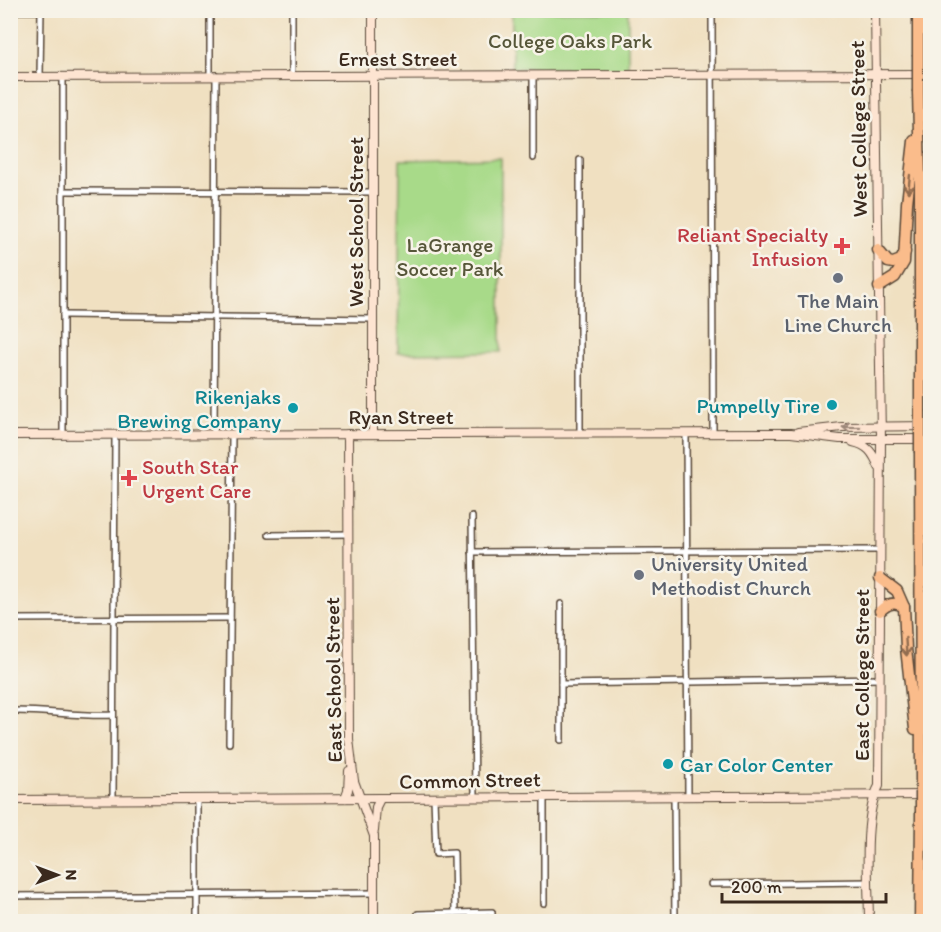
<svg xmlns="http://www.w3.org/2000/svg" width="941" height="932" font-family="Itim,sans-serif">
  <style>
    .green { fill: #a8da89; stroke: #728254; stroke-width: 1.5 }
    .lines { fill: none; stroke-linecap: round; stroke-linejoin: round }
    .street-casing { stroke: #564536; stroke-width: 8 }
    .secondary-casing { stroke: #564536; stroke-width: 10 }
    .highway-casing { stroke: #564536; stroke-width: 13 }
    .street { stroke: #fff; stroke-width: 5 }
    .secondary { stroke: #fde4d1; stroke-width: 8 }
    .highway { stroke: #fabc8b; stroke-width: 10 }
    .highway-bridge-casing { stroke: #564536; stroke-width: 13; stroke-linecap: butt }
    .highway-bridge { stroke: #fabc8b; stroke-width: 10 }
    .oneway { stroke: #916c4f }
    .oneway2 { stroke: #9c8778 }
    .health-dot { fill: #e0444e; stroke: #f7f3e8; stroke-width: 2 }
    .worship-dot { fill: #6b7280; stroke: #f7f3e8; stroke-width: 2 }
    .culture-dot { fill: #0f9aa8; stroke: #f7f3e8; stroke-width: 2 }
    .labels { text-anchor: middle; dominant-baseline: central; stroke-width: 5; stroke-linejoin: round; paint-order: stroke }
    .park-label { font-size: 21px; fill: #565639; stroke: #f7f3e8 }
    .street-label { font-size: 21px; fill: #3b2a1e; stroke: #f7f3e8 }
    .health-label { font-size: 21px; fill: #be3a42; stroke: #f7f3e8; text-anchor: end }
    .worship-label { font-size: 21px; fill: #5b616d; stroke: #f7f3e8 }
    .culture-label { font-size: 21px; fill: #0d838f; stroke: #f7f3e8; text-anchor: end }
  </style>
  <rect width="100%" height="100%" fill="#f7f3e8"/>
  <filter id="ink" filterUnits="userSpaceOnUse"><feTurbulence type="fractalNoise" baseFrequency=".0167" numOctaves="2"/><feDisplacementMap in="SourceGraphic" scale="12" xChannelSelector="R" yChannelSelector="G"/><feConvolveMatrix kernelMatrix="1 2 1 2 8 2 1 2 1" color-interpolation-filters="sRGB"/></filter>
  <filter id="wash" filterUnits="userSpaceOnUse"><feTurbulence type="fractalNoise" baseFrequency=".008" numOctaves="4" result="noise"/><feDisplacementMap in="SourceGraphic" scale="24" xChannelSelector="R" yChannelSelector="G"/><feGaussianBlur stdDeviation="1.35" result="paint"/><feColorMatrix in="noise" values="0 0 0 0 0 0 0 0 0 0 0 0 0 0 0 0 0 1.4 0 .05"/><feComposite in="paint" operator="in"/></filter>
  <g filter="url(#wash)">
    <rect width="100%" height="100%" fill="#f0e0c1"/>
    <g class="green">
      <path d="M512,11H628V69L512,68Z"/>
      <path d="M501,158V352L398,353L400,160Z"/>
    </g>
  </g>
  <g filter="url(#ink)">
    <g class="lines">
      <g class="street-casing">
        <g id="street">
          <path d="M712,10L713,434"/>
          <path d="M10,11H41"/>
          <path d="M210,75V10"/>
          <path d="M533,75V158"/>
          <path d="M40,76L41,10"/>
          <path d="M292,76V10"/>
          <path d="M580,160V434"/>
          <path d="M63,191L373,192"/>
          <path d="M63,315L373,319"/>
          <path d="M686,434L688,797"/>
          <path d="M63,435V77"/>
          <path d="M214,435L216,75"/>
          <path d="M472,517L475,797"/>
          <path d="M269,535L349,534"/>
          <path d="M472,552L880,550"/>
          <path d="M10,619L230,618"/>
          <path d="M561,684L880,679"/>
          <path d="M10,711C45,710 79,717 113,715"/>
          <path d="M561,740V604"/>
          <path d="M229,743L232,435"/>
          <path d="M544,797V903"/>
          <path d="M674,797L675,922"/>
          <path d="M434,798L436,854L454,853L455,913"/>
          <path d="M113,799L115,435"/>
          <path d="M197,799V922"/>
          <path d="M711,884L869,882"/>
          <path d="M10,896L373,893"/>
          <path d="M418,914L492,912V922"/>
        </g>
      </g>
      <g class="secondary-casing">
        <g id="secondary">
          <path d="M10,77L930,74"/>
          <path d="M798,432L842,427L930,426"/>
          <path d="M348,434L349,739L354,781L374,836V922"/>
          <path d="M373,434V10"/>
          <path d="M10,435L791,433L840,439H930"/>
          <path d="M853,442C868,445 873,453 879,467"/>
          <path d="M345,798L348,790L349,771"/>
          <path d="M10,800L930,795"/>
          <path d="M374,831L376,807L380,799"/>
          <path d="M869,922C869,885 862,817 879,786L881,439L875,10"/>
        </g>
      </g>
      <g class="highway-casing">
        <g id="highway">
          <path d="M918,55V10"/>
          <path d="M918,92L920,175V410"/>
          <path d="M878,250L888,262L893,263L901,260L905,252"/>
          <path d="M879,287L895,277L904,262L907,203L914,141"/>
          <path d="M920,453L921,789"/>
          <path d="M880,578L897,591L904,607L906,648L915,729"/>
          <path d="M880,611C888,603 895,601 904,607"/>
          <path d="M920,922L921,813"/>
        </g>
      </g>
      <use href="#street" class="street"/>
      <use href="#secondary" class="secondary"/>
      <use href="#highway" class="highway"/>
      <g class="highway-bridge-casing">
        <g id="highway-bridge">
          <path d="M918,55V92"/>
          <path d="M920,410V453"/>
          <path d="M921,813V789"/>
        </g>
      </g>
      <use href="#highway-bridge" class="highway-bridge"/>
    </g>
    <defs><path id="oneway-shaft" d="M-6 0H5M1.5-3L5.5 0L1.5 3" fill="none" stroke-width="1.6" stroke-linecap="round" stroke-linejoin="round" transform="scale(1.5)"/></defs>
    <g class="oneway">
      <use href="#oneway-shaft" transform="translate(909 184) rotate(96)"/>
      <use href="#oneway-shaft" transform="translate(906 647) rotate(86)"/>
    </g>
    <use class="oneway2" href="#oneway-shaft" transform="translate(851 427) rotate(179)"/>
  </g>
  <g class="health-dot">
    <path d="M839 237h6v6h6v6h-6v6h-6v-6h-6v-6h6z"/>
    <path d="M126 469h6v6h6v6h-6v6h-6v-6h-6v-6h6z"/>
  </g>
  <g class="worship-dot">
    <circle cx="838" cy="278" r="6"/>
    <circle cx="639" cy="575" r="6"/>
  </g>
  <g class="culture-dot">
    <circle cx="832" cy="405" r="6"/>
    <circle cx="293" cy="408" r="6"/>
    <circle cx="668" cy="764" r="6"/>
  </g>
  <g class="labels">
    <g class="park-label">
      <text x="570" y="40">College Oaks Park</text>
      <text x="450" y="244">LaGrange<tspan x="450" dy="24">Soccer Park</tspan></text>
    </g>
    <g class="street-label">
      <text x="398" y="58">Ernest Street</text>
      <text transform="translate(858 129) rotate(-91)">West College Street</text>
      <text transform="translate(355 222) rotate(-90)">West School Street</text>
      <text x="401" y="416">Ryan Street</text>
      <text transform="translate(861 675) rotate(-90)">East College Street</text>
      <text transform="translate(333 680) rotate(-91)">East School Street</text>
      <text transform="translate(470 780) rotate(-1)">Common Street</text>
    </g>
    <g class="health-label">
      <text x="828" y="234">Reliant Specialty<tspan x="828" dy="24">Infusion</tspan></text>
      <text x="142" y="466" text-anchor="start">South Star<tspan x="142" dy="24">Urgent Care</tspan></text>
    </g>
    <g class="worship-label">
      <text x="838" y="300">The Main<tspan x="838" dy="24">Line Church</tspan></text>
      <text x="651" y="563" text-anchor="start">University United<tspan x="651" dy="24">Methodist Church</tspan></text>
    </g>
    <g class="culture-label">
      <text x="281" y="396">Rikenjaks<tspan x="281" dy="24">Brewing Company</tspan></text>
      <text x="820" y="405">Pumpelly Tire</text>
      <text x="680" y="764" text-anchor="start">Car Color Center</text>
    </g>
  </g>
  <rect width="941" height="932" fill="none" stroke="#f7f3e8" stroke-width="36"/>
  <g transform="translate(57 875) rotate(90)" stroke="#f7f3e8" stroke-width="4.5" paint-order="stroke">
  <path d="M0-4.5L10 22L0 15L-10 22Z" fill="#3b2a1e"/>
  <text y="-9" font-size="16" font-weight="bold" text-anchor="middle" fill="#3b2a1e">N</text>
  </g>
  <path d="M722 893v9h164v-9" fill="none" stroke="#3b2a1e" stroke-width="3"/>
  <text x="731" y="893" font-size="18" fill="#3b2a1e" stroke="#f7f3e8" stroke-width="4.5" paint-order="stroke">200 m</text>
</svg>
